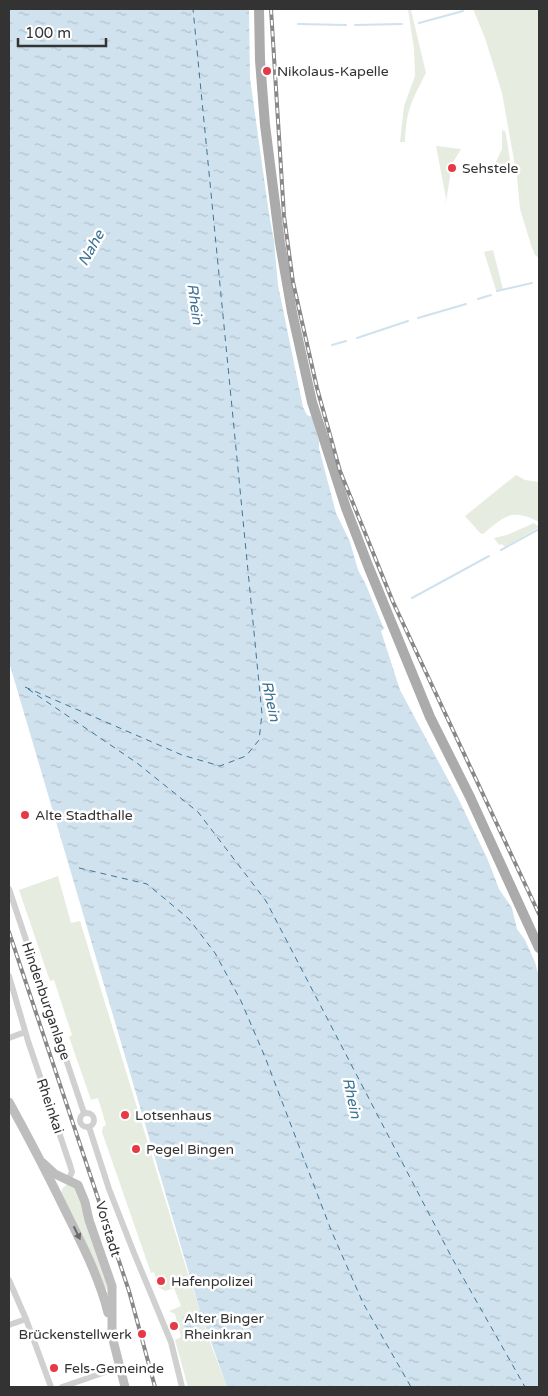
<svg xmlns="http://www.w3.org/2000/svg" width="548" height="1396" font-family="'Varela Round',sans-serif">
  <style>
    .green { fill: #e6ecdf }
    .water { fill: url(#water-ripples) }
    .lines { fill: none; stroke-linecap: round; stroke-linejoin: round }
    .stream { stroke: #cfe2ee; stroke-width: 2 }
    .ferry { stroke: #3f7597; stroke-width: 1; stroke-dasharray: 6 5; stroke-linecap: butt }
    .street { stroke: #d0d0d0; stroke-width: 6 }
    .secondary { stroke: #bdbdbd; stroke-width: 9 }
    .primary { stroke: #ababab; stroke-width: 10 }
    .rail-casing { stroke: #888; stroke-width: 4 }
    .rail { stroke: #fff; stroke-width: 2; stroke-dasharray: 5.5; stroke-linecap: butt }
    .oneway { fill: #6a6a6a }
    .poi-dot { fill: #e63946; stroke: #fff; stroke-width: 2 }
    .labels { text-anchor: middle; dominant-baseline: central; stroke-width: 5; stroke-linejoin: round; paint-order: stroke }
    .poi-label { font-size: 14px; fill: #333; stroke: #fff; text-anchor: start }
    .street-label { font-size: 14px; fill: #333; stroke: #fff }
    .water-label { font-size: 15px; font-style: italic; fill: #3f7597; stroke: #fff }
  </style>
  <defs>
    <pattern id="water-ripples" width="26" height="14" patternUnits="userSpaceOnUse" patternTransform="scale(1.25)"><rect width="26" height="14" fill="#cfe2ee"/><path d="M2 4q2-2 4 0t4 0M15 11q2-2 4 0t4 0" fill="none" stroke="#b2c2cd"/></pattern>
  </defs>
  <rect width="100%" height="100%" fill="#fff"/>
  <g class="green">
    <path d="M408,9L411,10L426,73C412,100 406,110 405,142H400L404,106L415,76L414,49Z"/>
    <path d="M473,9H539V258L535,255L531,245L520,209L517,177L502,93L485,38Z"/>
    <path d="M502,130L505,131L506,135L511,166H494L502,149Z"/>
    <path d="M436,146L461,149L452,164L445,208L446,198Z"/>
    <path d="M493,250L503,289L496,290L484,252Z"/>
    <path d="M516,475L525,480L539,482V522C512,508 504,516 483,534L480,533L465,516Z"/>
    <path d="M534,523L539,527L505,547L502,544L499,545L494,538L507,535Z"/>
    <path d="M58,876L71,923L80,921L188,1274L211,1345L227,1387H188L175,1340L181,1337L175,1314L169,1311L181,1306L174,1288L165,1291L158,1287L167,1283L163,1275L156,1278L154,1272L151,1273L102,1132L103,1127L106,1125L98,1098L91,1100L69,1037L72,1035L54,980L50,981L19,890Z"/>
    <path d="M67,1184L76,1185L109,1288L105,1290L61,1194L62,1189Z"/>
  </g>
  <path class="water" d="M9,9H249L250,78L269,214L274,241L278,285L303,407L307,415L312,417L319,441V448L336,513L350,542L358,570L366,585L384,629L381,631L400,690L458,798L488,860L499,889L512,908L517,929L525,940L535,962L539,977V1387H227L205,1325L185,1330L182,1317L200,1311L9,662Z"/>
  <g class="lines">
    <g class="stream">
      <path d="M419,23L463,11"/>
      <path d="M298,24L346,25"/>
      <path d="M355,25L402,24"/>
      <path d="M497,291L532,283"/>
      <path d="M478,299L491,295"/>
      <path d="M418,318L466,304"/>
      <path d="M357,338L408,321"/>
      <path d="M332,345L346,341"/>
      <path d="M501,550L539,529"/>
      <path d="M412,598L489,556"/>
    </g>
    <g class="ferry">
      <path d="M25,687L182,755L220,766L246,756L259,740L262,714L193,9"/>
      <path d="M28,689L137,763L198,812L266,901L452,1258L525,1387"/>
      <path d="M79,868L147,884L189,919L215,953L241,1001L265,1057L331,1230L363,1303L411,1387"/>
    </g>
    <g class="street">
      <path d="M9,889L84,1113"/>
      <path d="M9,976L28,1041L70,1165L72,1172L68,1180"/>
      <path d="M9,1038L25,1032"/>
      <circle cx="87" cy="1120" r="7"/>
      <path d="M89,1127L109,1189L134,1253L171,1342L182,1387"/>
      <path d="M9,1280L26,1319L51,1387"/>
      <path d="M9,1325L26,1319"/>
      <path d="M62,1387L120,1367"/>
    </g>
    <g class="secondary">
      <path d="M9,1102C30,1140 50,1179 69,1218C84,1248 100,1280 108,1313"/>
      <path d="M43,1163L55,1174L78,1185L85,1202L89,1220L112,1286V1336L125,1387"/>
    </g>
    <path class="primary" d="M259,9L260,60L265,125L280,243L292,312L312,402L346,508L369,568L430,717L470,797L539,948"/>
    <g class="rail-casing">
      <g id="rail">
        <path d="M271,9L284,216L293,282L317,388L340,471L393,602L539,914"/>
        <path d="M9,932L129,1291L155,1387"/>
      </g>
    </g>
    <use href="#rail" class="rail"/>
  </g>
  <defs><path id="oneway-solid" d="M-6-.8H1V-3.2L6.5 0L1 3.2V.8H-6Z" transform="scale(1.25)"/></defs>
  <use class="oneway" href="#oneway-solid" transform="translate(77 1233) rotate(64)"/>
  <g class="poi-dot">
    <circle cx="267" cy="71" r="5"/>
    <circle cx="452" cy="168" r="5"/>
    <circle cx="25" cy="815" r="5"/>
    <circle cx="125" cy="1115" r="5"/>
    <circle cx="136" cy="1149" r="5"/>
    <circle cx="161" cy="1281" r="5"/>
    <circle cx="174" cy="1326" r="5"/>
    <circle cx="142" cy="1334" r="5"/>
    <circle cx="54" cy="1368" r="5"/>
  </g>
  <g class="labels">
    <g class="poi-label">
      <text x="277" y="71">Nikolaus-Kapelle</text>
      <text x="462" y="168">Sehstele</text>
      <text x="35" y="815">Alte Stadthalle</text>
      <text x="135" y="1115">Lotsenhaus</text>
      <text x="146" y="1149">Pegel Bingen</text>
      <text x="171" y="1281">Hafenpolizei</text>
      <text x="184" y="1318">Alter Binger<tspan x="184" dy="16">Rheinkran</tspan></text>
      <text x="132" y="1334" text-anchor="end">Brückenstellwerk</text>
      <text x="64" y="1368">Fels-Gemeinde</text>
    </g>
    <g class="street-label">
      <text transform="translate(46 1001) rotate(71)">Hindenburganlage</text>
      <text transform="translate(50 1106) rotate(71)">Rheinkai</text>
      <text transform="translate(108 1229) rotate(73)">Vorstadt</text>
    </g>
    <g class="water-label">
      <text transform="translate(91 248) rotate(-61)">Nahe</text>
      <text transform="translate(195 304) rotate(82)">Rhein</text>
      <text transform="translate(271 701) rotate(78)">Rhein</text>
      <text transform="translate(352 1098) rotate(78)">Rhein</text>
    </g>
  </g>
  <rect width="548" height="1396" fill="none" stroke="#333333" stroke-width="20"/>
  <path d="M18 38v8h88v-8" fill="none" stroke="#333333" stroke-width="2.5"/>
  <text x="25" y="38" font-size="15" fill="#333333" stroke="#ffffff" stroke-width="4" paint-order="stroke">100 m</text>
</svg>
